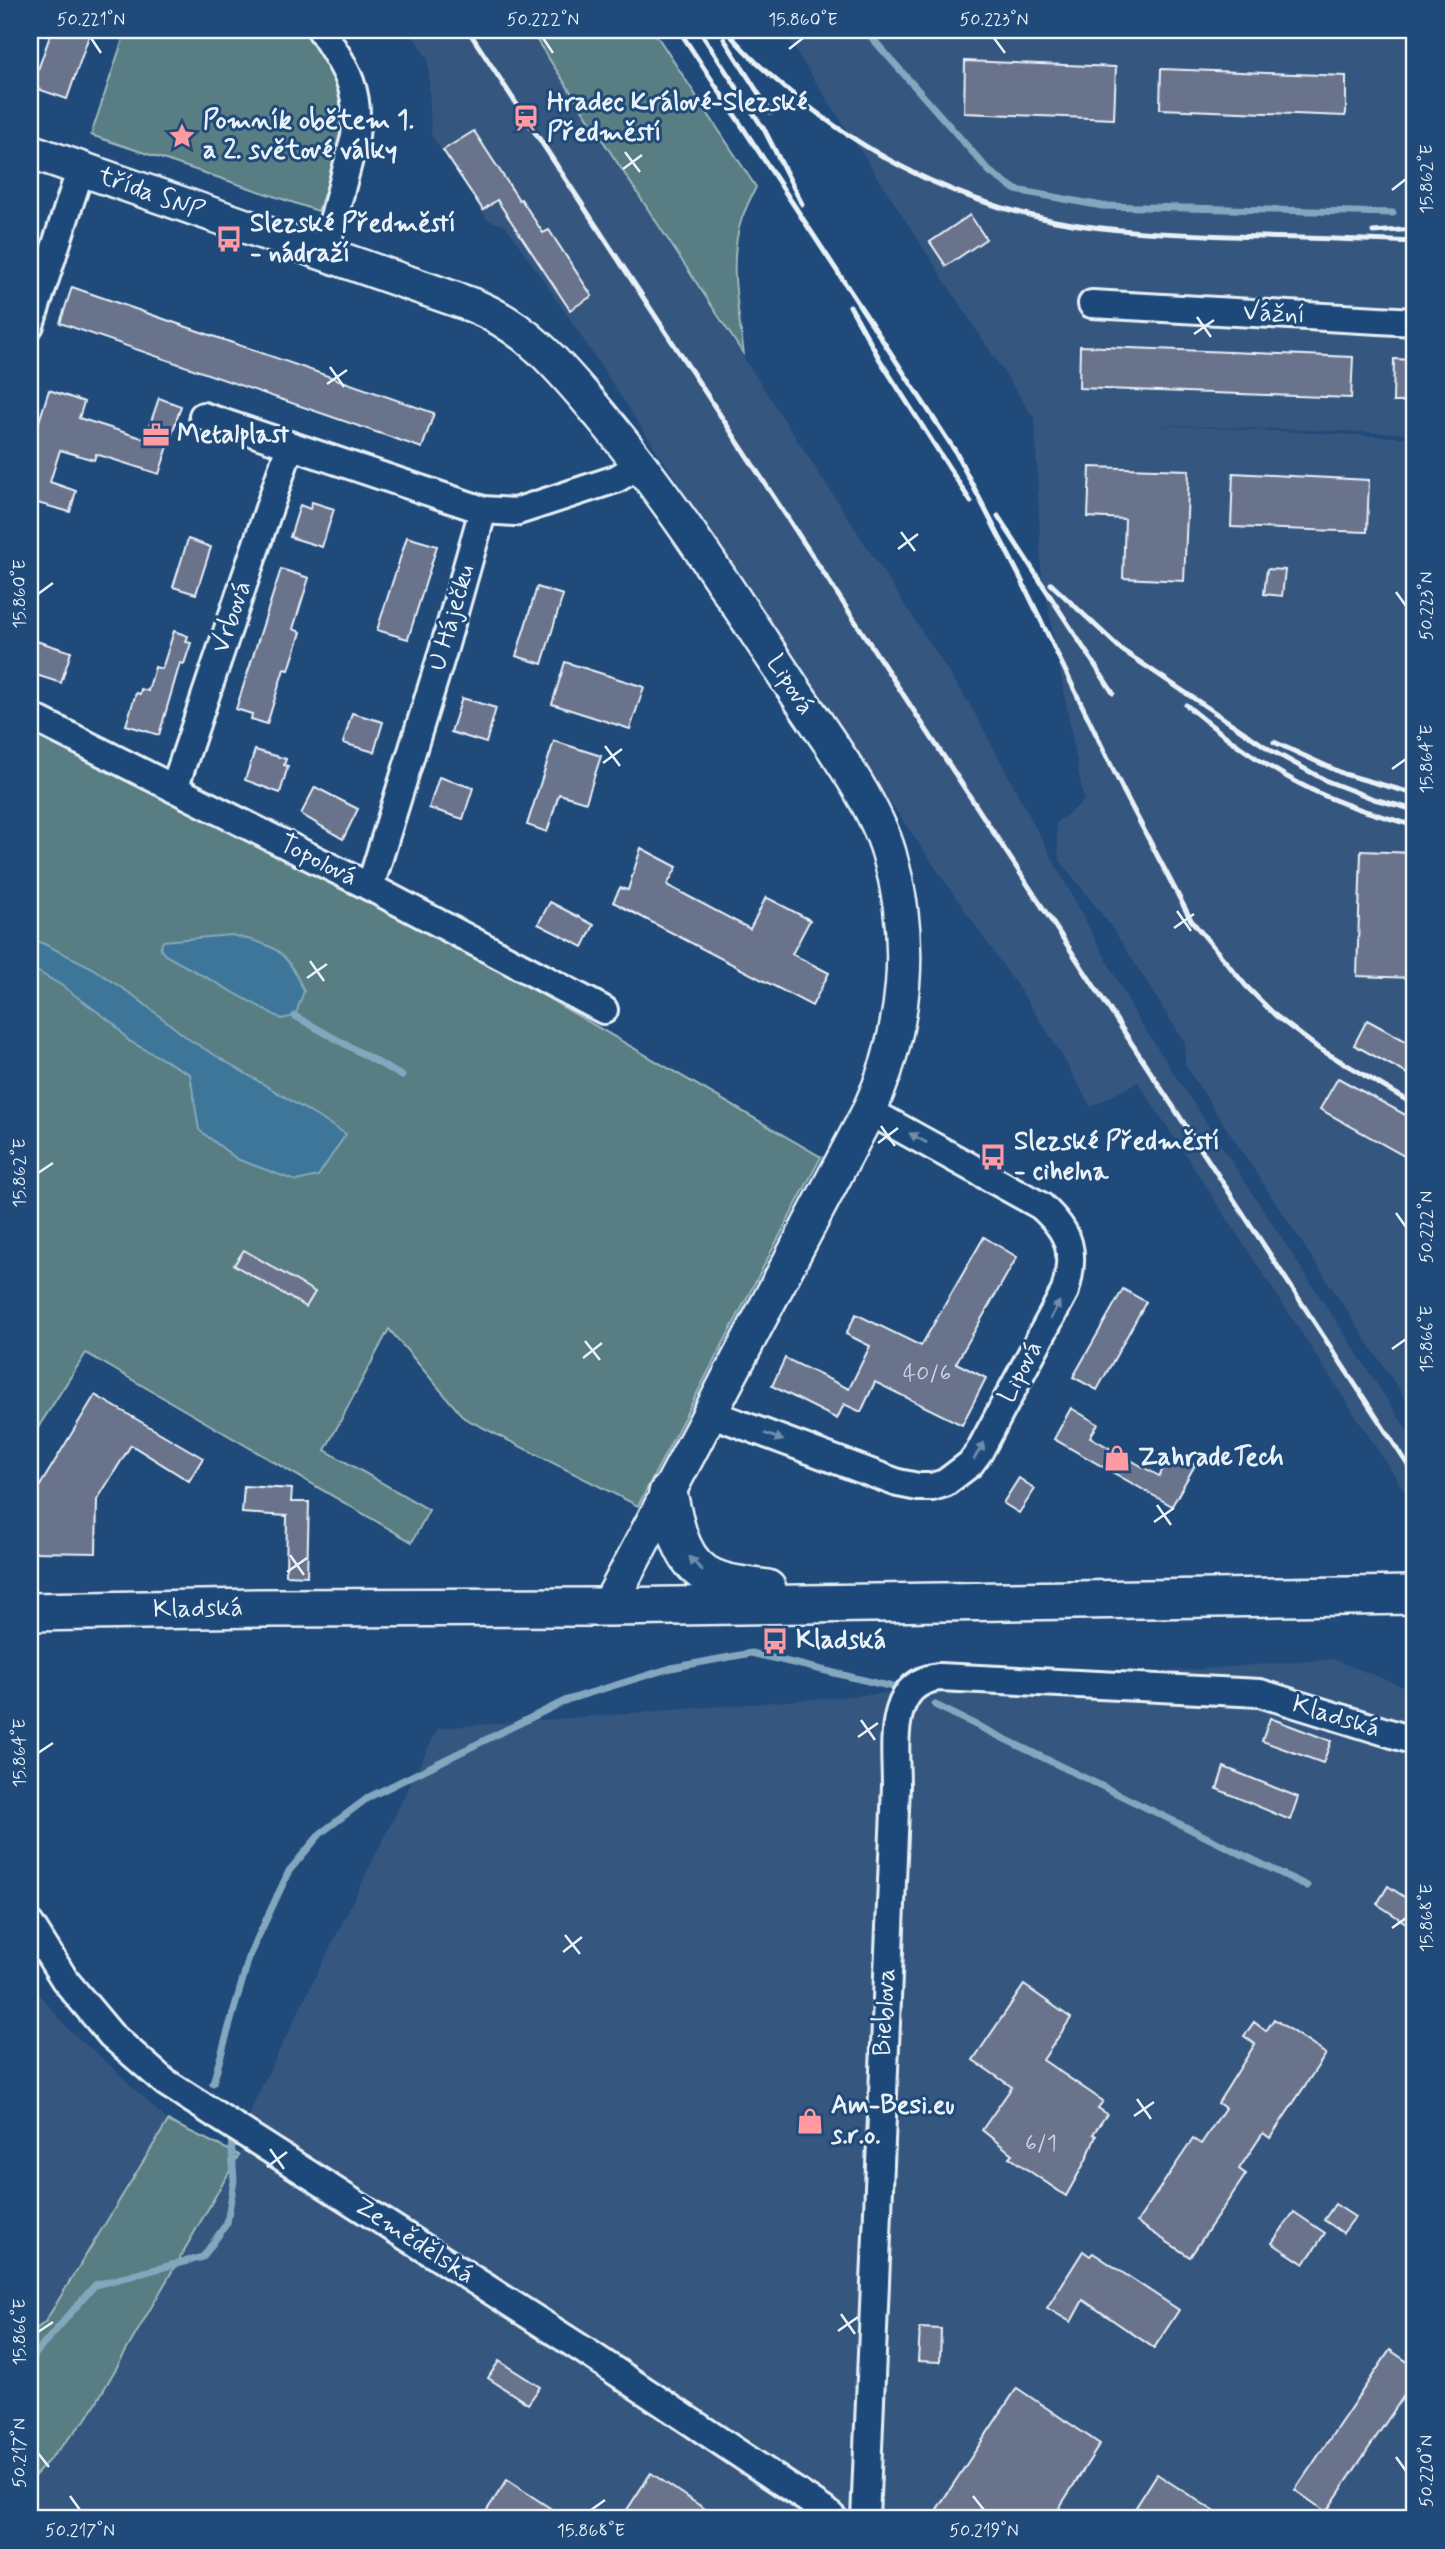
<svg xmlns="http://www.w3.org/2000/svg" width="1445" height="2549" font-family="Mynerve,sans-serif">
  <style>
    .built { fill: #36567f }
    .green { fill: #587d82; stroke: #a0b7bd; stroke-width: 2 }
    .water { fill: #3e7698; stroke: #82a7be; stroke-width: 2 }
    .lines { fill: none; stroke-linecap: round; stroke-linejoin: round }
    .stream { stroke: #82a7be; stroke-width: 7 }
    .building { fill: #6b738c; stroke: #e8f1f8; stroke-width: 2 }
    .minor-casing { stroke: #e8f1f8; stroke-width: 32 }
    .tertiary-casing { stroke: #e8f1f8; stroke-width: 38 }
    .secondary-casing { stroke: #e8f1f8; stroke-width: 42 }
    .minor { stroke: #1f4a7a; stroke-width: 26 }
    .tertiary { stroke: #1f4a7a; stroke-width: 33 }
    .secondary { stroke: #1f4a7a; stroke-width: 37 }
    .rail { stroke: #e8f1f8; stroke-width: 5 }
    .oneway { fill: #6f8dac }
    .ticks { fill: none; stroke: #e8f1f8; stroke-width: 2.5 }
    .labels { text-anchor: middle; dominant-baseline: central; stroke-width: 6; stroke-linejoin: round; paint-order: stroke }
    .number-label { font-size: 23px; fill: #c9d2dd }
    .poi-label { font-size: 26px; font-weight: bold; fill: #e8f1f8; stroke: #1f4a7a; text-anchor: start }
    .street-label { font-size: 26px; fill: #e8f1f8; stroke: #1f4a7a }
    .neatline { fill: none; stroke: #e8f1f8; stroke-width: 2.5 }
    .ticks-label { font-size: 18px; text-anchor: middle; fill: #e8f1f8 }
  </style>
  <rect width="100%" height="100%" fill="#1f4a7a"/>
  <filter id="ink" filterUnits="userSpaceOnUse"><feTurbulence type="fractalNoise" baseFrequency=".0143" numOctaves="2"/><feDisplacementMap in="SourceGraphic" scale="14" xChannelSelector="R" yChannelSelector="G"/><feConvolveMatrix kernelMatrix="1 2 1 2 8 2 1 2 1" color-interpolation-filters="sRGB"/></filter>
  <g filter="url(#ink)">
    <g class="built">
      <path d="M409,30H530L972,708L1137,1017L1415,1442V1507L1138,1082L1091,1107L1058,1049L1028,1002L866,767L567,315L506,226L488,220L431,135L428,59Z"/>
      <path d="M782,30H1415V434L1136,424L1415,438V1414L1185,1065V1043L1113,929L1059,859L1056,823L1084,801L1041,568L1035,420Z"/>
      <path d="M1332,1659L1415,1691V2519H30V2481L88,2417L239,2155L253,2104L438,1728Z"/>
      <path d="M30,1983L68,2029L110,2065L169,2122L49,2317L30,2334Z"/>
    </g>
    <g class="green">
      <path d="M126,30H308C323,53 342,79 347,107C350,131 326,186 318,211L91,135Z"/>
      <path d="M530,30H653L756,187C751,197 746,207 742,218C727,260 739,312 744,355Z"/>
      <path d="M30,729L477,957L821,1157L638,1506L464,1418L389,1329L325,1450L429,1510L412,1542L86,1353L30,1440Z"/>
      <path d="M168,2121L239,2155L88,2417L30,2481V2334L45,2322Z"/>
    </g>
    <g class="water">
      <path d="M231,935C276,946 284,947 304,991L295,1016L282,1019L165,955L160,949L163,941Z"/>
      <path d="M38,941L89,966L134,996L190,1040L346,1134L318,1176L296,1181L237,1159L199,1130L190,1074L129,1041L114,1024L61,985L30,967V943Z"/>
    </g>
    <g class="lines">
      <g class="stream">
        <path d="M865,30L990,172L1016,190L1102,206L1393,213"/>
        <path d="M295,1016L402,1076"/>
        <path d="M935,1705L1307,1886"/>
        <path d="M213,2083L250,1954L289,1871L321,1833L369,1797L567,1700L671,1668L751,1653L901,1689"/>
        <path d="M30,2360L95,2285L203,2257L227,2223L234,2181L231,2137"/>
      </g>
    </g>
    <g class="building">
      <path d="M52,30H91L67,99L32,87Z"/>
      <path d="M965,61L1116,67L1114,119L964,113Z"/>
      <path d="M1161,69L1346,76V113L1345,116L1160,109Z"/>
      <path d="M474,131L519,200L521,199L543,233L549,230L592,296L570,310L497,200L483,210L443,150Z"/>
      <path d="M970,215L986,239L946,266L930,242Z"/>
      <path d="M72,287L434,413L422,448L60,323Z"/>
      <path d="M1080,346L1353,357L1351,398L1079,388Z"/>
      <path d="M1394,359L1415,360V402H1393Z"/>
      <path d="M49,390L84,402L79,418L145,439L159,398L181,406L159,474L96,454L94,460L60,450L50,482L76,491L70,512L30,501V450Z"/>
      <path d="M1090,467L1189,470L1184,581L1123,578L1125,519L1088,517Z"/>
      <path d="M1233,473L1369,480L1367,532L1231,527Z"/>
      <path d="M312,502L334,509L322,547L290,537L300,505L310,509Z"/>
      <path d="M407,537L437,546L408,639L377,630Z"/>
      <path d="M188,539L211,547L196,594L173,587Z"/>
      <path d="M281,569L309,578L293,629L301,632L289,670L284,669L267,724L251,719L252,714L236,709Z"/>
      <path d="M1267,569L1285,570L1282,596L1264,594Z"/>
      <path d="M537,587L563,595L542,664L516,656Z"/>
      <path d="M174,631L188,636L186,642L191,643L184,664L180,663L159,735L126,725L136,693L140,694L141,689L148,691L155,667L162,669Z"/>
      <path d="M30,639L71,652L61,683L30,673Z"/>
      <path d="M565,662L644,687L630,729L552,704Z"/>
      <path d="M462,698L496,708L486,743L451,732Z"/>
      <path d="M352,713L383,722L374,752L343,743Z"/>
      <path d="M554,741L601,756L586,802L559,794L547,832L527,825Z"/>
      <path d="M255,750L286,759L284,765L288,766L280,793L245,780Z"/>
      <path d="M439,777L473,788L463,819L429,808Z"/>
      <path d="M315,787L358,809L343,839L301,814Z"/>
      <path d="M641,848L677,867L667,885L750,929L766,897L810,920L792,954L829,973L812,1006L613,902L620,888L628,890Z"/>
      <path d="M1361,851L1415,853V978L1357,976Z"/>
      <path d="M550,902L594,925L583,947L538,924Z"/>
      <path d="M1367,1020L1415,1046V1078L1354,1045Z"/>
      <path d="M1338,1078L1415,1120V1162L1320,1109Z"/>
      <path d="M984,1237L1017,1257L956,1363L986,1378L962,1425L875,1382L861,1412L844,1404L837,1419L772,1386L785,1358L849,1389L870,1346L846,1334L856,1314L921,1346Z"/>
      <path d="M244,1250L315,1292L306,1307L234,1265Z"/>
      <path d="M1123,1289L1146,1302L1097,1390L1073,1377Z"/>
      <path d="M95,1395L203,1458L189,1481L131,1445L97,1500L96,1553L30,1552V1502Z"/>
      <path d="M1071,1408L1098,1424L1090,1437L1159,1476L1173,1452L1195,1465L1172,1506L1054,1439Z"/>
      <path d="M1019,1478L1035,1489L1019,1513L1003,1503Z"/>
      <path d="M244,1486L292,1489L291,1502H309L307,1576L286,1575L287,1516L242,1513Z"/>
      <path d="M1270,1718L1331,1741L1323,1763L1262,1741Z"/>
      <path d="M1224,1767L1298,1797L1290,1820L1217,1789Z"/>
      <path d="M1388,1886L1415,1904V1929L1377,1904Z"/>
      <path d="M1024,1985L1071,2018L1043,2060L1103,2101L1098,2108L1107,2114L1093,2134L1096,2136L1086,2160L1066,2196L1009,2157L1012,2154L982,2130L1012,2087L973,2060Z"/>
      <path d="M1274,2019L1326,2054L1270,2138L1263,2133L1239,2169L1246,2174L1190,2257L1137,2222L1193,2139L1201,2144L1225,2108L1218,2103L1255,2044L1244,2036L1254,2022L1266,2031Z"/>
      <path d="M1335,2204L1355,2217L1343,2233L1324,2220Z"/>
      <path d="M1294,2212L1325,2233L1304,2264L1272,2243Z"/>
      <path d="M1083,2251L1090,2256L1093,2253L1179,2310L1154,2348L1083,2300L1071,2322L1047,2308Z"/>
      <path d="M920,2328L941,2329L940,2362L918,2361Z"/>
      <path d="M1390,2350L1415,2367V2379L1326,2512L1295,2490Z"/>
      <path d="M499,2361L540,2387L528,2404L488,2378Z"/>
      <path d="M1017,2388L1100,2444L1052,2519H953L937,2509Z"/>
      <path d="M651,2473L685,2496L721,2519H621Z"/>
      <path d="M1157,2474L1226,2519H1154L1136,2507Z"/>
      <path d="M507,2480L550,2508L543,2519H481Z"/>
    </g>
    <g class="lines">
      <g class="minor-casing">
        <g id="minor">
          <path d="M321,30C345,67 361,89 355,136L324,255"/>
          <path d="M1092,304L1415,322"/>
          <path d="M30,325L81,168"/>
          <path d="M203,416L483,510L515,512L616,479L642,464"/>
          <path d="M30,716L370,887L604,1010"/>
          <path d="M174,789L290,446"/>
          <path d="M370,887L444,648L483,510"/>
          <path d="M710,1413L898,1483L918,1487H932L945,1483L970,1464L979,1452L1065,1291C1076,1252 1071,1233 1041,1206L869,1111"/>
          <path d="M30,1924L65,1980L111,2035L165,2082L585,2351L828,2513L834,2519"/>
          <path d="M865,2519L896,1786C896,1748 886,1683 939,1677L1260,1693L1415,1741"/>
        </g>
      </g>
      <g class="tertiary-casing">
        <path id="tertiary" d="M30,151L472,305C530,328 563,371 602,417C670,499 726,587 785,676C818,728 872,795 889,853C914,940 907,1029 869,1111L608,1607"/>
      </g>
      <g class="secondary-casing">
        <g id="secondary">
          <path d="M668,1493C675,1524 680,1564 713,1578C730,1586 750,1586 767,1589"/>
          <path d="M30,1612L259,1608L608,1607L1415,1595"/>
        </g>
      </g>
      <use href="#minor" class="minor"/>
      <use href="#tertiary" class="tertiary"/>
      <use href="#secondary" class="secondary"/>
      <g class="rail">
        <path d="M468,30L1415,1476"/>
        <path d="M679,30L959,457"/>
        <path d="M699,30L765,131L802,204"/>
        <path d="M726,30C753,63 786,90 820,115C889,167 970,204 1055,221C1113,232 1171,234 1229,236C1291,238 1353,239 1415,242"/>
        <path d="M724,39L771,113"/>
        <path d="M1373,232L1415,229"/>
        <path d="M850,306L880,360L971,502"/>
        <path d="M954,449L1020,577L1123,790L1191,920L1246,986L1276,1016L1318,1048L1415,1105"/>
        <path d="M998,516L1113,693"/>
        <path d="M1051,584L1122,650L1272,751L1327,781L1374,799L1415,810"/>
        <path d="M1186,705C1226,738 1266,768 1312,790C1345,806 1381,816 1415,826"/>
        <path d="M1274,742L1344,774L1415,794"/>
      </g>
    </g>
    <defs><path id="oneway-solid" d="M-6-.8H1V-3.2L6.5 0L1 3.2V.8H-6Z" transform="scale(1.75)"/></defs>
    <g class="oneway">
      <use href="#oneway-solid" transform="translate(918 1138) rotate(-151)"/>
      <use href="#oneway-solid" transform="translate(1055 1310) rotate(-62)"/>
      <use href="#oneway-solid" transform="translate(774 1437) rotate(21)"/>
      <use href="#oneway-solid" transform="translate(979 1451) rotate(-59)"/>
      <use href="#oneway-solid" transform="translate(696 1564) rotate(-133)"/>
    </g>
  </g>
  <path class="ticks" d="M91,38L101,53M543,38L553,53M994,38L1005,53M789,49L803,38M625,152L640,172M623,169L642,155M1392,190L1406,179M1197,317L1211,337M1194,334L1214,320M330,367L344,387M327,384L347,370M901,532L915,551M898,549L918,534M1396,592L1406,606M38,594L53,583M605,746L620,766M603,763L622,749M1392,769L1406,759M1177,911L1191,931M1174,928L1194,914M310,961L324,981M307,978L327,964M881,1126L895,1146M878,1143L898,1128M38,1173L53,1163M1396,1213L1406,1227M585,1341L600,1360M1392,1349L1406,1339M583,1358L602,1343M1157,1505L1171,1525M1154,1522L1174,1508M290,1555L304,1575M287,1572L307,1558M861,1720L875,1740M858,1737L878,1723M38,1753L53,1743M1392,1928L1406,1918M565,1935L580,1954M563,1952L582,1937M1137,2099L1151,2119M1134,2116L1154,2102M270,2149L284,2169M267,2167L287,2152M841,2314L855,2334M838,2331L858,2317M38,2332L53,2322M38,2453L49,2467M1396,2457L1406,2471M70,2496L80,2510M973,2496L984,2510M591,2510L605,2500"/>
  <defs>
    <g id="station-bare" transform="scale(2.1)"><path d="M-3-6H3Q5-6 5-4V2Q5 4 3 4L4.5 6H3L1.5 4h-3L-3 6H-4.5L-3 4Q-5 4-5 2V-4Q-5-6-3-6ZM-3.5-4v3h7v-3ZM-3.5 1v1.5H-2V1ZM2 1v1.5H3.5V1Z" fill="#ff9aa2" stroke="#1f4a7a" stroke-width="2.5" paint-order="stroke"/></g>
    <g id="sight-bare" transform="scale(2.1)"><path d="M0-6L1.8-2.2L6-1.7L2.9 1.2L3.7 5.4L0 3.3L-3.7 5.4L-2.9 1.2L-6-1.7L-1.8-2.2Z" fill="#ff9aa2" stroke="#1f4a7a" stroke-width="2.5" paint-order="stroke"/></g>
    <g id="bus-bare" transform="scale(2.1)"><path d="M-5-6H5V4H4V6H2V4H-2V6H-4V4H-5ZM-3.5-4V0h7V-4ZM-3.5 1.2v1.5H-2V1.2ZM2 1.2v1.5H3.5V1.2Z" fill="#ff9aa2" stroke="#1f4a7a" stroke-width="2.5" paint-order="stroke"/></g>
    <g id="office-bare" transform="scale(2.1)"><path d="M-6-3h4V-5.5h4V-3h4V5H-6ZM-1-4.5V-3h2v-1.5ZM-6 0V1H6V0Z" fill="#ff9aa2" stroke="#1f4a7a" stroke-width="2.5" paint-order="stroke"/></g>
    <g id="shop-bare" transform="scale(2.1)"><path d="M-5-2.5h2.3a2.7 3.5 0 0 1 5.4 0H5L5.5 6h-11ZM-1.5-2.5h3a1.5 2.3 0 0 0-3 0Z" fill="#ff9aa2" stroke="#1f4a7a" stroke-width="2.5" paint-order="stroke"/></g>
  </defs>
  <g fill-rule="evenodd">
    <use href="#station-bare" x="526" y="118"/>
    <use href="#sight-bare" x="182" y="136"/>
    <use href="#bus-bare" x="229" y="239"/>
    <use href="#office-bare" x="156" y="435"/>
    <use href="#bus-bare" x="993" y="1157"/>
    <use href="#shop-bare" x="1117" y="1458"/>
    <use href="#bus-bare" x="775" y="1641"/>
    <use href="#shop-bare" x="810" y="2121"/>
  </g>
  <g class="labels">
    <g class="number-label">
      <text x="927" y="1374">40/6</text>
      <text x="1041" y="2144">6/1</text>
    </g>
    <g class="poi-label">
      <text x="547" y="103">Hradec Králové-Slezské<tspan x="547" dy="30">Předměstí</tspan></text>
      <text x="203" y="121">Pomník obětem 1.<tspan x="203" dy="30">a 2. světové války</tspan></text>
      <text x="250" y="224">Slezské Předměstí<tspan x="250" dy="30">- nádraží</tspan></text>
      <text x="177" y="435">Metalplast</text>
      <text x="1014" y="1142">Slezské Předměstí<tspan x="1014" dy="30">- cihelna</tspan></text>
      <text x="1138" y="1458">ZahradeTech</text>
      <text x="796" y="1641">Kladská</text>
      <text x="831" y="2106">Am-Besi.eu<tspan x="831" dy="30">s.r.o.</tspan></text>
    </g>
    <g class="street-label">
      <text transform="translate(151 194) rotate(20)">třída SNP</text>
      <text transform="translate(1274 314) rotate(3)">Vážní</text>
      <text transform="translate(232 617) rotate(-71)">Vrbová</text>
      <text transform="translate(452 618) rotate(-74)">U Háječku</text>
      <text transform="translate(790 685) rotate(57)">Lipová</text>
      <text transform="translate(318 861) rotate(27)">Topolová</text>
      <text transform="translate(1021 1372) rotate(-62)">Lipová</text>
      <text transform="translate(198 1609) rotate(-1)">Kladská</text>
      <text transform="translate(1336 1717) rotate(17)">Kladská</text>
      <text transform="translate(885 2012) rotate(-87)">Bieblova</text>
      <text transform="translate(414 2241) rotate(33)">Zemědělská</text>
    </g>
  </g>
  <rect width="1445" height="2549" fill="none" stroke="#1f4a7a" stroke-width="77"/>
  <rect x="38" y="38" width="1368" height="2472" class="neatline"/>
  <g class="ticks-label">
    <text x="91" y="25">50.221°N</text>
    <text x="543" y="25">50.222°N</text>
    <text x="803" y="25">15.860°E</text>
    <text x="994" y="25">50.223°N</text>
    <text transform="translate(1426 179) rotate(-90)" y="6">15.862°E</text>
    <text transform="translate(19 594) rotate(-90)" y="6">15.860°E</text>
    <text transform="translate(1426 606) rotate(-90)" y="6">50.223°N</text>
    <text transform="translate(1426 759) rotate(-90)" y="6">15.864°E</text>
    <text transform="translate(19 1173) rotate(-90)" y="6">15.862°E</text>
    <text transform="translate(1426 1227) rotate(-90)" y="6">50.222°N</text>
    <text transform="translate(1426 1339) rotate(-90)" y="6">15.866°E</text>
    <text transform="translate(19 1753) rotate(-90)" y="6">15.864°E</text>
    <text transform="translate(1426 1918) rotate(-90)" y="6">15.868°E</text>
    <text transform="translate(19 2332) rotate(-90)" y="6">15.866°E</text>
    <text transform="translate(19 2453) rotate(-90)" y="6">50.217°N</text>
    <text transform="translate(1426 2471) rotate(-90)" y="6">50.220°N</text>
    <text x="80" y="2536">50.217°N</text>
    <text x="591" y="2536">15.868°E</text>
    <text x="984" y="2536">50.219°N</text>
  </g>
</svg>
